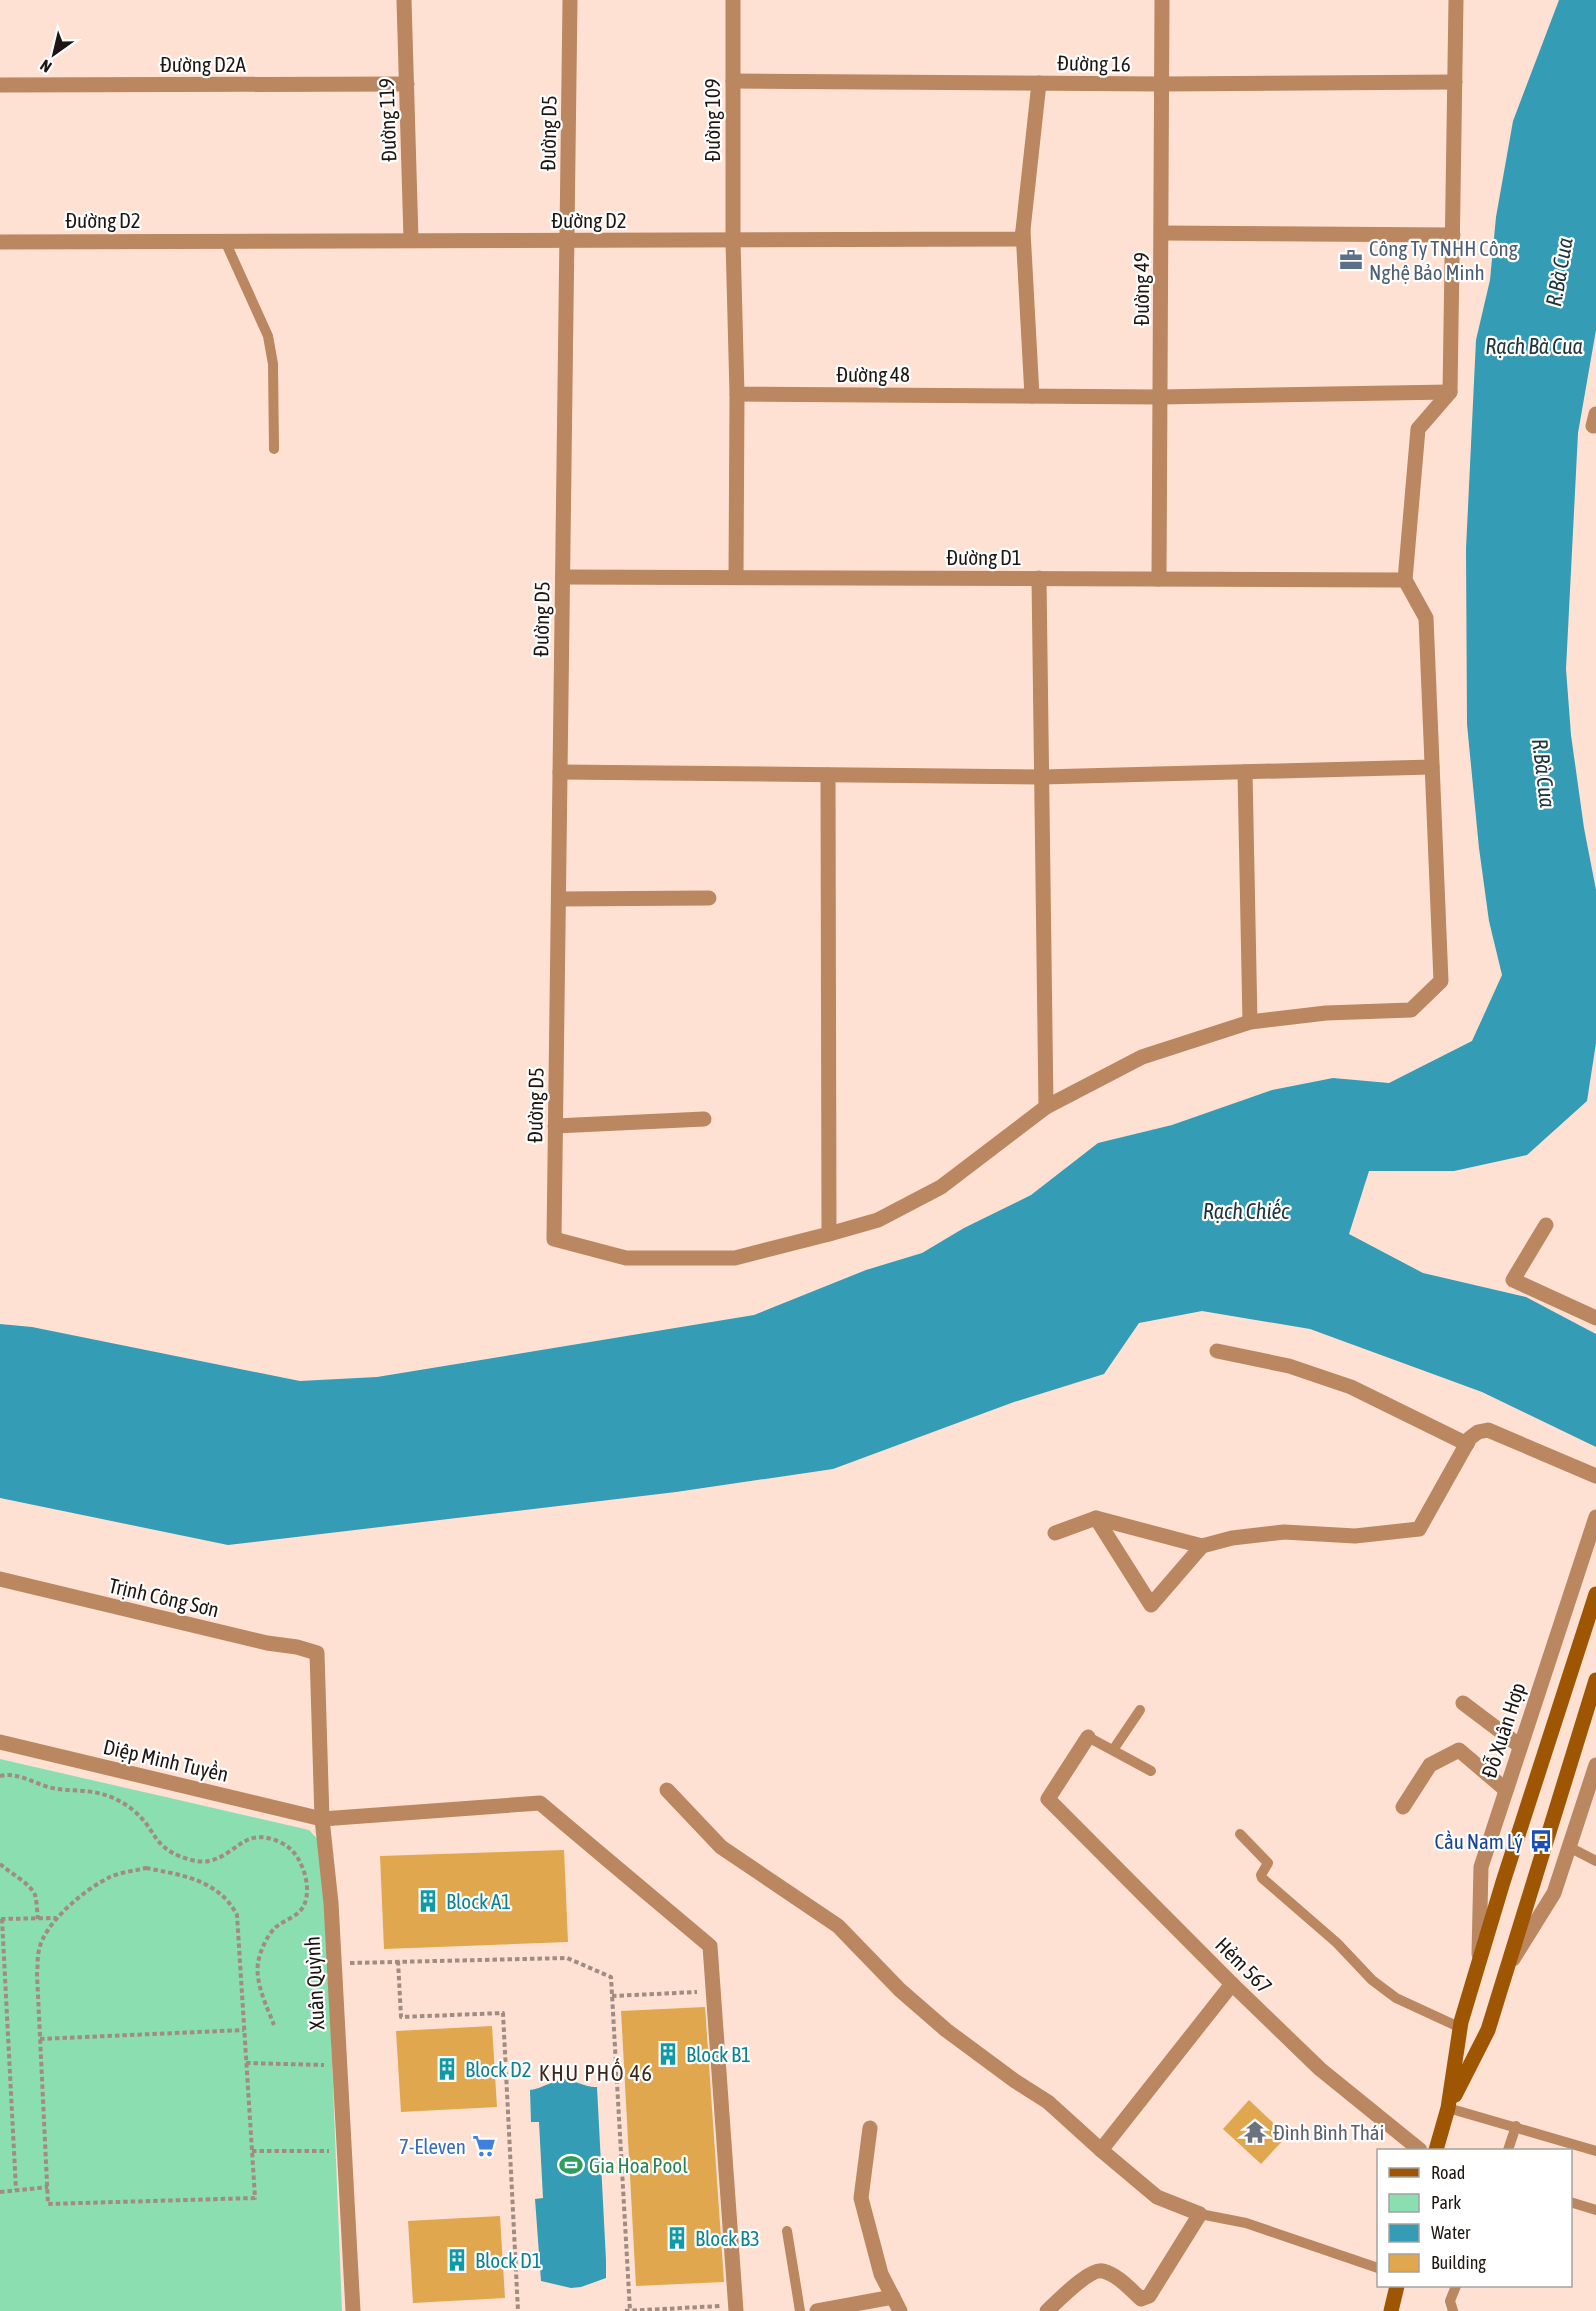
<svg xmlns="http://www.w3.org/2000/svg" width="1596" height="2311" font-family="'Asap Condensed',sans-serif">
  <style>
    .green { fill: #8adeb0 }
    .water { fill: #349cb4 }
    .building { fill: #e0a74f }
    .lines { fill: none; stroke-linecap: round; stroke-linejoin: round }
    .path { stroke: #a18c82; stroke-width: 4; stroke-dasharray: 4.5 3; stroke-linecap: butt }
    .service { stroke: #ba8760; stroke-width: 10 }
    .minor { stroke: #ba8760; stroke-width: 15 }
    .secondary { stroke: #9f5603; stroke-width: 15 }
    .labels { text-anchor: middle; dominant-baseline: central; stroke-width: 4.5; stroke-linejoin: round; paint-order: stroke }
    .street-label { font-size: 21px; fill: #1f1611; stroke: #fff }
    .service-label { font-size: 21px; fill: #4e5e75; stroke: #fff; text-anchor: start }
    .transit-label { font-size: 21px; fill: #164399; stroke: #fff; text-anchor: end }
    .culture-label { font-size: 21px; fill: #0d838f; stroke: #fff; text-anchor: start }
    .worship-label { font-size: 21px; fill: #5b616d; stroke: #fff; text-anchor: start }
    .shop-label { font-size: 21px; fill: #366cbe; stroke: #fff; text-anchor: end }
    .leisure-label { font-size: 21px; fill: #27864d; stroke: #fff; text-anchor: start }
    .water-label { font-size: 22px; font-style: italic; fill: #1e353b; stroke: #fff }
    .neighbourhood-label { font-size: 22px; letter-spacing: 1.5px; fill: #3d271c; stroke: #fff }
  </style>
  <rect width="100%" height="100%" fill="#fee1d3"/>
  <path class="green" d="M0,1759L309,1830L320,1842L324,1860L342,2311H0Z"/>
  <g class="water">
    <path d="M1559,0H1596V330L1578,433L1566,669L1571,735L1584,828L1596,890V1043L1587,1101L1527,1155L1454,1171H1369L1349,1234L1423,1273L1526,1297L1596,1334V1447L1482,1392L1310,1329L1202,1311L1139,1323L1104,1374L1014,1402L833,1469L676,1492L228,1545L0,1498V1324L32,1327L300,1381L377,1377L754,1315L866,1270L922,1253L964,1228L1031,1195L1098,1143L1172,1125L1272,1090L1333,1078L1389,1083L1472,1041L1502,975L1489,921L1479,848L1467,724L1466,549L1476,340L1490,280L1496,217L1513,121Z"/>
    <path d="M566,2079C576,2081 587,2088 597,2087L606,2260V2278L581,2287L571,2288L541,2281L535,2199L543,2198L539,2122H531L530,2090C542,2089 552,2080 566,2079Z"/>
  </g>
  <g class="building">
    <path d="M564,1850L568,1942L384,1949L380,1856Z"/>
    <path d="M705,2007L724,2282L636,2286L621,2011Z"/>
    <path d="M492,2026L497,2107L401,2112L396,2031Z"/>
    <path d="M1249,2100L1287,2136L1261,2164L1223,2129Z"/>
    <path d="M500,2216L505,2298L413,2303L408,2221Z"/>
  </g>
  <g class="lines">
    <g class="path">
      <path d="M0,1776C17,1772 32,1782 48,1787C66,1792 85,1789 102,1794C113,1797 125,1803 134,1811C156,1829 152,1846 182,1857C189,1860 202,1863 209,1861C239,1854 243,1826 280,1842C292,1848 298,1856 303,1869C308,1881 310,1902 299,1912C293,1918 283,1921 276,1927C267,1935 260,1951 258,1963C255,1983 267,2007 274,2025"/>
      <path d="M0,1864C10,1873 31,1884 35,1895C37,1902 37,1911 38,1919"/>
      <path d="M146,1868C182,1875 219,1880 237,1915L255,2198L48,2204L37,1974C38,1966 37,1958 39,1950C44,1923 85,1889 110,1877C121,1872 134,1871 146,1868Z"/>
      <path d="M1,1919L56,1918"/>
      <path d="M2,1919L16,2190"/>
      <path d="M398,1961L401,2017L503,2013L518,2311"/>
      <path d="M350,1963L567,1958L611,1977L630,2311"/>
      <path d="M612,1996L697,1992"/>
      <path d="M40,2039L244,2030"/>
      <path d="M246,2063L324,2065"/>
      <path d="M252,2151H329"/>
      <path d="M0,2192L48,2187"/>
      <path d="M625,2311L720,2306"/>
    </g>
    <g class="service">
      <path d="M225,241L268,336L273,364L274,449"/>
      <path d="M1088,1737L1151,1771"/>
      <path d="M1113,1750L1140,1710"/>
      <path d="M1240,1834L1268,1863L1261,1875L1262,1878L1337,1943L1372,1980L1396,1998L1461,2028"/>
      <path d="M1569,1847L1596,1861"/>
      <path d="M1448,2108L1596,2151"/>
      <path d="M1508,2150L1516,2126"/>
      <path d="M1570,2202L1596,2210"/>
      <path d="M1200,2214L1246,2223L1378,2268"/>
      <path d="M787,2231L800,2311"/>
      <path d="M1453,2311L1450,2301L1456,2286"/>
    </g>
    <g class="minor">
      <path d="M404,0L411,239"/>
      <path d="M570,0L554,1239L626,1258H735L829,1234L878,1220L941,1187L1046,1107L1142,1057L1250,1022L1326,1013L1411,1010L1441,981L1426,618L1405,580L1418,429L1450,392L1456,0"/>
      <path d="M733,0V241L737,394L1161,397L1450,392"/>
      <path d="M733,81L1162,84L1455,82"/>
      <path d="M0,85L407,84"/>
      <path d="M1023,231L1032,396"/>
      <path d="M1162,233L1453,235"/>
      <path d="M0,242C341,240 681,241 1022,239L1039,83"/>
      <path d="M1593,426L1596,414"/>
      <path d="M563,577L1405,580"/>
      <path d="M736,577L737,394"/>
      <path d="M1039,578L1046,1107"/>
      <path d="M1159,579L1162,0"/>
      <path d="M560,772L1042,777L1432,767"/>
      <path d="M1245,772L1250,1022"/>
      <path d="M828,775L829,1234"/>
      <path d="M559,899L709,898"/>
      <path d="M555,1126L704,1119"/>
      <path d="M1546,1225L1513,1280L1596,1318"/>
      <path d="M1217,1351L1289,1366L1351,1387L1467,1444"/>
      <path d="M1096,1518L1151,1605L1202,1546L1232,1538L1284,1532L1355,1536L1419,1529L1470,1438L1478,1432L1488,1430L1596,1476"/>
      <path d="M1055,1533L1096,1518L1202,1546"/>
      <path d="M0,1579L267,1643L297,1647L317,1653L322,1819L331,1903L353,2311"/>
      <path d="M1463,1703L1520,1746"/>
      <path d="M1088,1737L1048,1799L1232,1984L1320,2069L1420,2150"/>
      <path d="M0,1742L322,1819L540,1803L710,1946L736,2311"/>
      <path d="M667,1790L721,1847L838,1926L900,1990L946,2030L1015,2081L1048,2102L1101,2150"/>
      <path d="M1403,1807L1430,1765L1459,1750L1506,1790"/>
      <path d="M1479,1954L1481,1867L1596,1517"/>
      <path d="M1513,1959L1554,1893L1596,1765"/>
      <path d="M870,2128L861,2198L881,2274L900,2311"/>
      <path d="M817,2311L893,2297"/>
      <path d="M1047,2311C1058,2301 1089,2268 1103,2271C1118,2275 1130,2289 1141,2299L1149,2296L1200,2214L1157,2197L1101,2150L1232,1984"/>
    </g>
    <g class="secondary">
      <path d="M1455,2095L1488,2030L1596,1680"/>
      <path d="M1436,2150L1448,2108L1461,2022L1503,1882L1596,1594"/>
      <path d="M1391,2311L1397,2286"/>
    </g>
  </g>
  <defs>
    <g id="office-bare" transform="scale(1.8)"><path d="M-6-3h4V-5.5h4V-3h4V5H-6ZM-1-4.5V-3h2v-1.5ZM-6 0V1H6V0Z" fill="#5c6f8a" stroke="#fff" stroke-width="2.5" paint-order="stroke"/></g>
    <g id="bus-bare" transform="scale(1.8)"><path d="M-5-6H5V4H4V6H2V4H-2V6H-4V4H-5ZM-3.5-4V0h7V-4ZM-3.5 1.2v1.5H-2V1.2ZM2 1.2v1.5H3.5V1.2Z" fill="#1a4fb4" stroke="#fff" stroke-width="2.5" paint-order="stroke"/></g>
    <g id="building-bare" transform="scale(1.8)"><path d="M-4-6H4V6H1V3H-1V6H-4ZM-2.5-4.3h1.7v1.8h-1.7ZM.8-4.3h1.7v1.8H.8ZM-2.5-1h1.7V.8h-1.7ZM.8-1h1.7V.8H.8Z" fill="#0f9aa8" stroke="#fff" stroke-width="2.5" paint-order="stroke"/></g>
    <g id="temple-bare" transform="scale(1.8)"><path d="M0-6L5-2H3V0L6.5 2.5H4V6H1.5V3h-3V6H-4V2.5H-6.5L-3 0V-2H-5Z" fill="#6b7280" stroke="#fff" stroke-width="2.5" paint-order="stroke"/></g>
    <g id="supermarket-bare" transform="scale(1.8)"><path d="M-6-5.5h2.5l.6 2H6L4.5 2H-2.5L-4.4-4H-6ZM-1.5 3.2a1.3 1.3 0 1 0 .1 0ZM3 3.2a1.3 1.3 0 1 0 .1 0Z" fill="#3f7fe0" stroke="#fff" stroke-width="2.5" paint-order="stroke"/></g>
    <g id="stadium-bare" transform="scale(1.8)"><path d="M0-5a6.5 5 0 1 0 0 10a6.5 5 0 1 0 0-10ZM-3.5-1.8h7v3.6h-7Z" fill="#2e9e5b" stroke="#fff" stroke-width="2.5" paint-order="stroke"/></g>
  </defs>
  <g fill-rule="evenodd">
    <use href="#office-bare" x="1351" y="260"/>
    <use href="#bus-bare" x="1541" y="1841"/>
    <use href="#building-bare" x="428" y="1901"/>
    <use href="#building-bare" x="668" y="2054"/>
    <use href="#building-bare" x="447" y="2069"/>
    <use href="#temple-bare" x="1255" y="2132"/>
    <use href="#supermarket-bare" x="484" y="2146"/>
    <use href="#stadium-bare" x="571" y="2165"/>
    <use href="#building-bare" x="677" y="2238"/>
    <use href="#building-bare" x="457" y="2260"/>
  </g>
  <g class="labels">
    <g class="street-label">
      <text transform="translate(1094 63) rotate(1)">Đường 16</text>
      <text x="203" y="64">Đường D2A</text>
      <text transform="translate(387 120) rotate(-92)">Đường 119</text>
      <text transform="translate(712 120) rotate(-90)">Đường 109</text>
      <text transform="translate(548 133) rotate(-89)">Đường D5</text>
      <text x="103" y="220">Đường D2</text>
      <text x="589" y="220">Đường D2</text>
      <text transform="translate(1141 289) rotate(-90)">Đường 49</text>
      <text x="873" y="374">Đường 48</text>
      <text x="984" y="557">Đường D1</text>
      <text transform="translate(541 619) rotate(-89)">Đường D5</text>
      <text transform="translate(535 1105) rotate(-89)">Đường D5</text>
      <text transform="translate(164 1597) rotate(13)">Trịnh Công Sơn</text>
      <text transform="translate(1503 1730) rotate(-72)">Đỗ Xuân Hợp</text>
      <text transform="translate(166 1760) rotate(13)">Diệp Minh Tuyền</text>
      <text transform="translate(1244 1965) rotate(45)">Hẻm 567</text>
      <text transform="translate(314 1983) rotate(-93)">Xuân Quỳnh</text>
    </g>
    <g class="service-label">
      <text x="1369" y="248">Công Ty TNHH Công<tspan x="1369" dy="24">Nghệ Bảo Minh</tspan></text>
    </g>
    <g class="transit-label">
      <text x="1523" y="1841">Cầu Nam Lý</text>
    </g>
    <g class="culture-label">
      <text x="446" y="1901">Block A1</text>
      <text x="686" y="2054">Block B1</text>
      <text x="465" y="2069">Block D2</text>
      <text x="695" y="2238">Block B3</text>
      <text x="475" y="2260">Block D1</text>
    </g>
    <g class="worship-label">
      <text x="1273" y="2132">Đình Bình Thái</text>
    </g>
    <g class="shop-label">
      <text x="466" y="2146">7-Eleven</text>
    </g>
    <g class="leisure-label">
      <text x="589" y="2165">Gia Hoa Pool</text>
    </g>
    <g class="water-label">
      <text transform="translate(1559 272) rotate(-80)">R.Bà Cua</text>
      <text x="1534" y="346">Rạch Bà Cua</text>
      <text transform="translate(1544 773) rotate(83)">R.Bà Cua</text>
      <text x="1246" y="1211">Rạch Chiếc</text>
    </g>
    <g class="neighbourhood-label">
      <text x="596" y="2073">KHU PHỐ 46</text>
    </g>
  </g>
  <rect x="1377" y="2149" width="195" height="138" fill="#ffffff" stroke="#a5a2a0" stroke-width="1.5"/>
  <rect x="1389" y="2168" width="30" height="9" fill="#9f5603" stroke="#a5a2a0" stroke-width="1.5"/>
  <text x="1431" y="2179" font-size="18" fill="#1f1611">Road</text>
  <rect x="1389" y="2194" width="30" height="18" fill="#8adeb0" stroke="#a5a2a0" stroke-width="1.5"/>
  <text x="1431" y="2209" font-size="18" fill="#1f1611">Park</text>
  <rect x="1389" y="2224" width="30" height="18" fill="#349cb4" stroke="#a5a2a0" stroke-width="1.5"/>
  <text x="1431" y="2239" font-size="18" fill="#1f1611">Water</text>
  <rect x="1389" y="2254" width="30" height="18" fill="#e0a74f" stroke="#a5a2a0" stroke-width="1.5"/>
  <text x="1431" y="2269" font-size="18" fill="#1f1611">Building</text>
  <g transform="translate(54 54) rotate(214)" stroke="#ffffff" stroke-width="4.5" paint-order="stroke">
  <path d="M0-4.5L10 22L0 15L-10 22Z" fill="#1f1611"/>
  <text y="-9" font-size="16" font-weight="bold" text-anchor="middle" fill="#1f1611">N</text>
  </g>
</svg>
